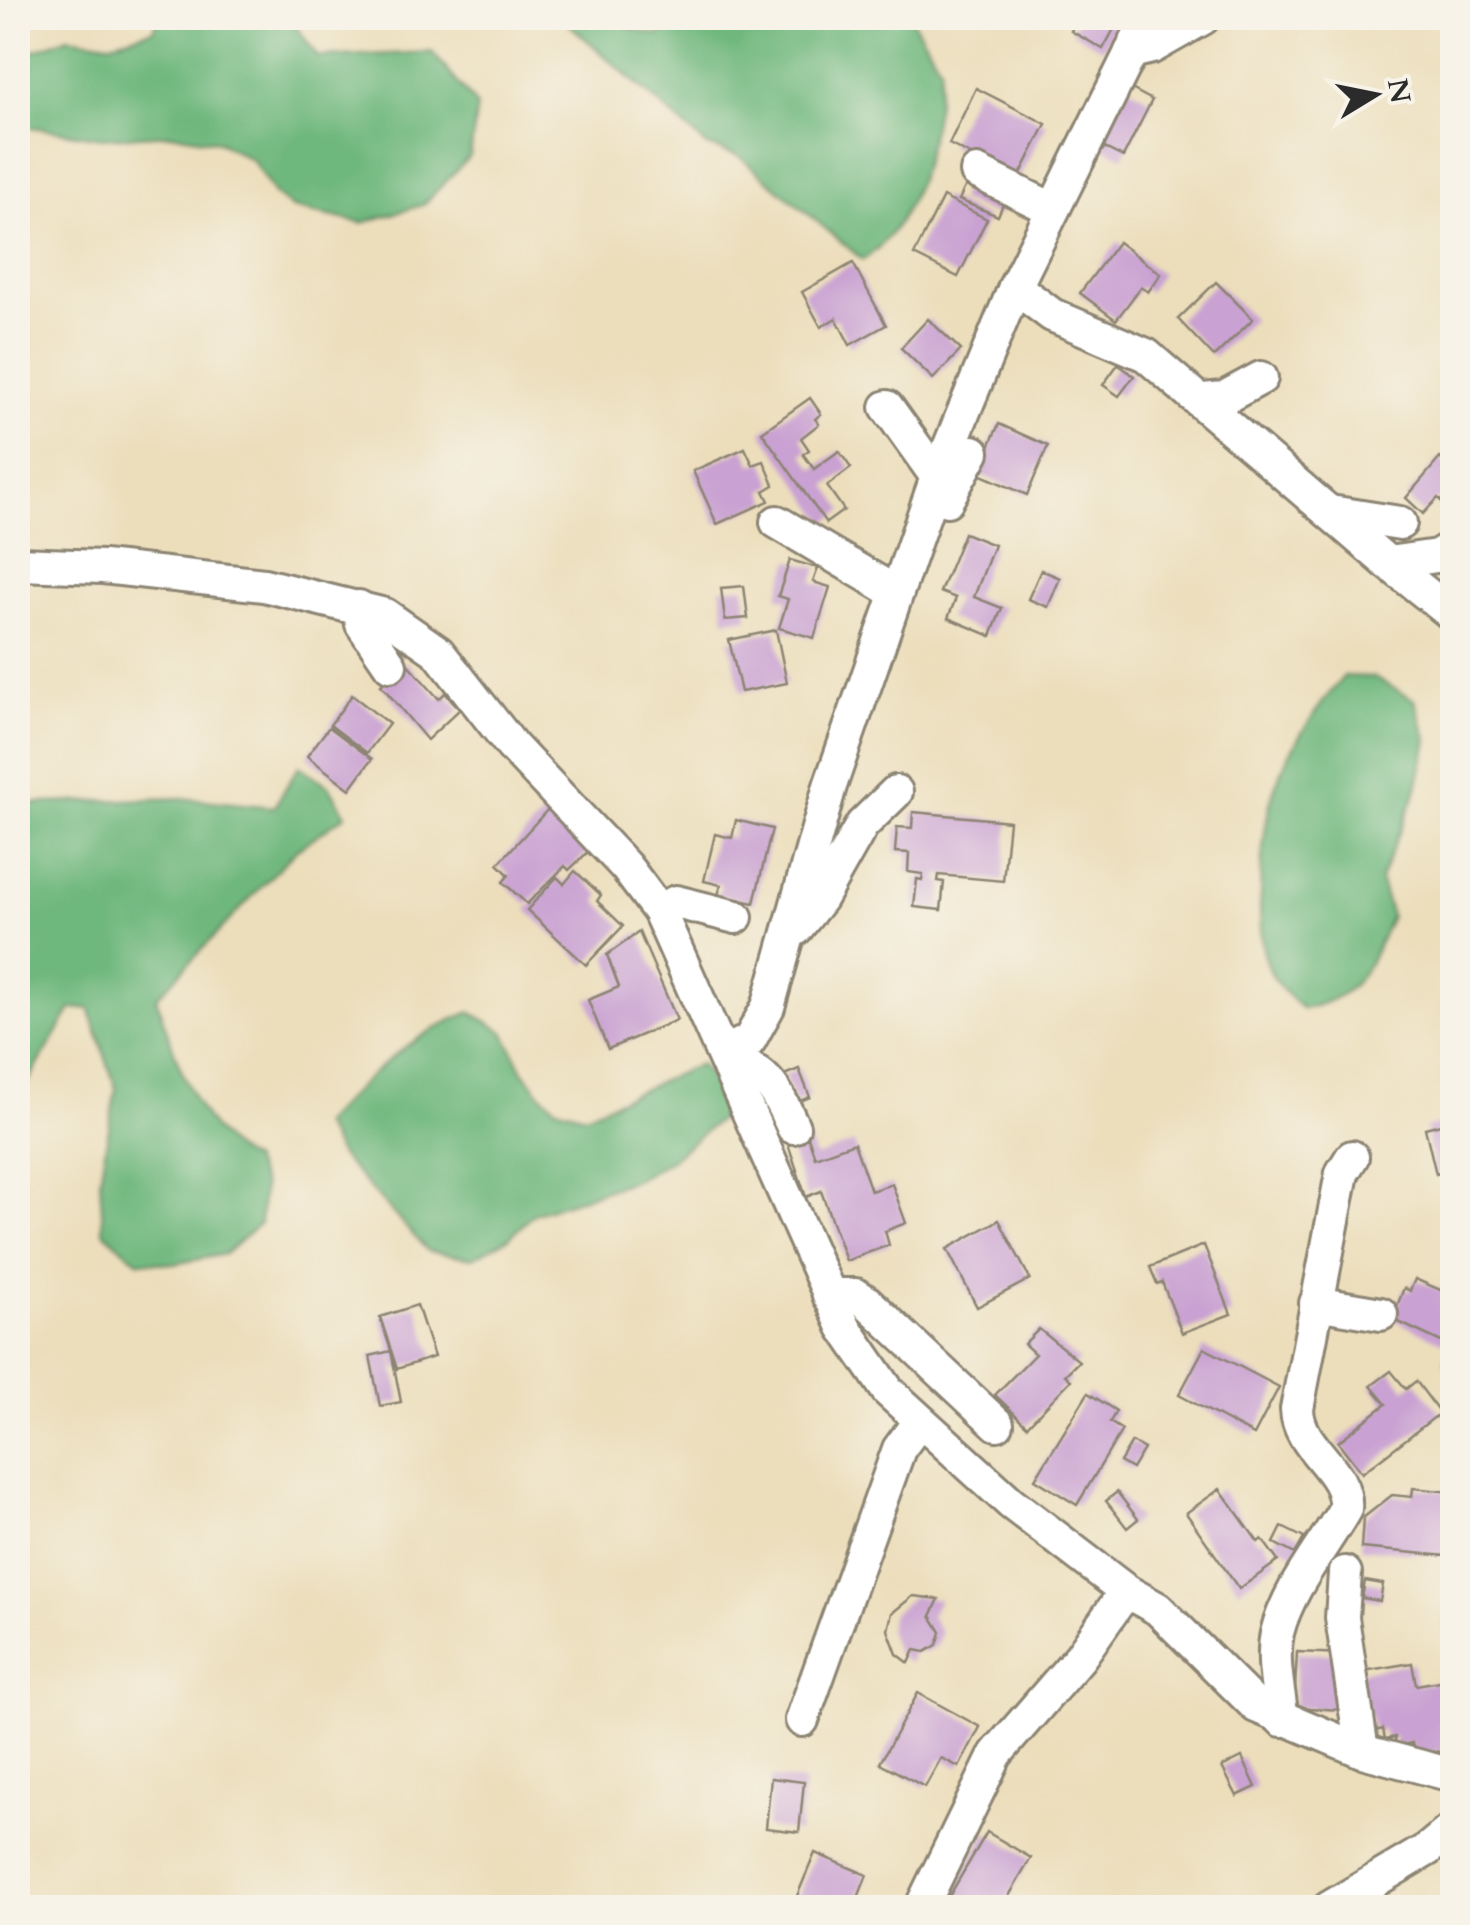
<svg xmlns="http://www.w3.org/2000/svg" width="1470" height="1925" font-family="Cardo,serif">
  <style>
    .forest { fill: #6eb77d; stroke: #4c7154; stroke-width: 2.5 }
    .building { fill: #c9a1d2 }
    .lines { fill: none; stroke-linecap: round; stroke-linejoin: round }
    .minor-casing { stroke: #8c8473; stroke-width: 38 }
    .minor { stroke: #fff; stroke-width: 32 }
  </style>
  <rect width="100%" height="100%" fill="#f7f3e8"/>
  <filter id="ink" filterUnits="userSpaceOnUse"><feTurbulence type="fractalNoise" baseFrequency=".01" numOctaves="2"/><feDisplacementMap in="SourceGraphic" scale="20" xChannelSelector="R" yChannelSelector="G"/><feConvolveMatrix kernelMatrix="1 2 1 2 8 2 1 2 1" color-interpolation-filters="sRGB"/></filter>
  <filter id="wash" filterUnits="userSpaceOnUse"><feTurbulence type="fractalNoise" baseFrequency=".0048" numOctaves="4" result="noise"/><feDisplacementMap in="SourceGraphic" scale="40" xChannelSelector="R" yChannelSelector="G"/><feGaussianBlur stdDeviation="2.25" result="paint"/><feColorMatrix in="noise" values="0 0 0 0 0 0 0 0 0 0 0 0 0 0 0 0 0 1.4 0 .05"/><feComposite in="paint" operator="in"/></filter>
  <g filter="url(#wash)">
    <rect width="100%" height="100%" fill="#ecdebb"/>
    <g class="forest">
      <path d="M158,18H298L295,25L318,57L432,52L477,106L470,156L423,205L362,223L292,208L274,194L253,161L217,141L174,134L102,138L18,125V57L68,37L110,43L153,30Z"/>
      <path d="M562,18H619L628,28L658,35L684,18H911L941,68C935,131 919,223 863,260L739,156L707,146Z"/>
      <path d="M1344,676L1373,677L1415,700L1428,741L1416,792L1380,879L1391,916C1368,966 1361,997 1303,1009C1287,996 1273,982 1266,961C1254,922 1261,816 1278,779C1294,741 1317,707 1344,676Z"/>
      <path d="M299,766L329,786L346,815L296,850L156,998C175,1054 196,1133 252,1161L263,1186L260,1223L225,1254L174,1264L137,1261L103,1231L100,1179L116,1088L89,1008L71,1009L18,1099V804L180,798L274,807Z"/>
      <path d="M471,1012L504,1032L523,1071L540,1093L556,1107L585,1115L700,1064L722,1092L721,1118L669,1161L635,1180L533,1214L509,1238L473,1258L428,1251L340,1156L322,1125C367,1076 408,1036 471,1012Z"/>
    </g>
    <g id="blocks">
      <g class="building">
        <path d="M1078,18H1120L1103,49L1071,31Z"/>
        <path d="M1126,86L1152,100L1123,157L1097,144Z"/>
        <path d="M976,88L1046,124L1018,179L949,144Z"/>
        <path d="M970,176L1008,192L998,216L959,200Z"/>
        <path d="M943,197L987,219L958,277L914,255Z"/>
        <path d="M1118,242L1161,274L1148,292L1141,287L1116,320L1080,293Z"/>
        <path d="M853,263L886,325L850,345L836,318L821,327L802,292Z"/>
        <path d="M1216,282L1253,319L1214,357L1178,319Z"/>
        <path d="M928,319L961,350L933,379L901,348Z"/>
        <path d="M1118,364L1134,376L1119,396L1103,385Z"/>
        <path d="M810,398L821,414L815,419L819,424L801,438L809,450L803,454L814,469L839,451L851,468L827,486L844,510L826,523L762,432Z"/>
        <path d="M999,424L1048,446L1027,495L977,473Z"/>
        <path d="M745,448L753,465L764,461L774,485L764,491L769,501L717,524L693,471Z"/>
        <path d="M1440,458L1452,470V505L1449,509L1438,498L1423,514L1406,498Z"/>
        <path d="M964,533L994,545L974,597L1002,608L991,636L948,618L956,598L940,592Z"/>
        <path d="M790,560L818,568L813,582L830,587L814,638L779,628L788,599L778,596Z"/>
        <path d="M1041,570L1060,578L1048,607L1028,599Z"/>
        <path d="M744,586L748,618L725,620L721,588Z"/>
        <path d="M776,630L787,683L741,692L729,640Z"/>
        <path d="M406,662L439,699L445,693L460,709L427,740L381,685Z"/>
        <path d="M352,695L389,724L367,753L330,725Z"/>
        <path d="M329,727L372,759L350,789L307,756Z"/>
        <path d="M549,808L590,850L569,870L565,866L527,904L503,882L509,875L498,864Z"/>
        <path d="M913,812L1009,821L1003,881L939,875L938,881L944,882L941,910L914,907L917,879L922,880L923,874L908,872L909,853L895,852L897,827L912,828Z"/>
        <path d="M736,820L772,829L754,903L718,895L721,885L704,881L715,834L732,838Z"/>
        <path d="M575,871L601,895L597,901L623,926L586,965L527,910L557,877L564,884Z"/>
        <path d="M639,932L677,1020L608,1049L588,1000L619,987L607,955Z"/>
        <path d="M799,1069L810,1097L795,1103L784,1075Z"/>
        <path d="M1452,1121V1170L1436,1174L1425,1128Z"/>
        <path d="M808,1137L815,1157L854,1143L871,1191L892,1184L906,1223L885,1231L889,1245L846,1261L821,1191L806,1197L788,1144Z"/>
        <path d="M999,1220L1030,1279L977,1307L947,1249Z"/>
        <path d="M1204,1245L1231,1314L1182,1333L1162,1282L1157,1284L1150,1267Z"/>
        <path d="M1415,1279L1452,1295V1367L1443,1363L1450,1346L1392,1319L1404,1288L1410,1291Z"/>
        <path d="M417,1305L434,1357L397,1369L380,1317Z"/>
        <path d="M1039,1329L1079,1361L1065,1375L1071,1380L1027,1426L995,1395L1035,1354L1024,1344Z"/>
        <path d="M1204,1348L1279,1387L1254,1435L1179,1395Z"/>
        <path d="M391,1351L401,1402L380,1406L370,1356Z"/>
        <path d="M1391,1371L1406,1389L1416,1381L1440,1413L1362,1473L1338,1442L1386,1404L1371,1386Z"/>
        <path d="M1088,1393L1116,1411L1110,1422L1122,1430L1077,1505L1035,1479Z"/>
        <path d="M1132,1442L1144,1449L1132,1469L1120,1462Z"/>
        <path d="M1413,1488L1452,1492L1447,1556L1361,1548L1363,1518L1392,1495L1412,1497Z"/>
        <path d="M1220,1489L1258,1542L1262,1539L1278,1561L1239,1589L1186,1513Z"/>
        <path d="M1117,1492L1138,1519L1127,1528L1106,1501Z"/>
        <path d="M1282,1527L1304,1538L1295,1554L1274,1543Z"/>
        <path d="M1365,1581L1383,1584L1380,1601L1362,1598Z"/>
        <path d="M913,1596L939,1599L931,1616L941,1632L937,1645L925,1652L915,1650L909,1663L897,1654L888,1630L892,1613Z"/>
        <path d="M1445,1616H1452V1652L1446,1653Z"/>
        <path d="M1297,1652L1344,1654L1341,1710L1294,1707Z"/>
        <path d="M1412,1663L1416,1685L1452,1679V1749L1414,1755L1412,1743L1396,1746L1395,1737L1385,1739L1383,1729L1374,1731L1357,1672Z"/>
        <path d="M918,1693L980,1727L959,1767L941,1758L925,1787L880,1763Z"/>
        <path d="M1242,1757L1256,1787L1237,1796L1222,1767Z"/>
        <path d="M771,1778L804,1782L799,1832L766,1828Z"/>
        <path d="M987,1832L1031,1858L1002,1908H963L948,1898Z"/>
        <path d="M815,1853L867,1875L854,1908H792Z"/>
      </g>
    </g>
  </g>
  <g filter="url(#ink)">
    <use href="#blocks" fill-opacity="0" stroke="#8c8473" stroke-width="2.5"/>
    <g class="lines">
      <g class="minor-casing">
        <g id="minor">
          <path d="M1131,52L1152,47L1203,18"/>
          <path d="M977,172L1052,209"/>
          <path d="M1015,287L1052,315L1146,355L1388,563L1452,614"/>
          <path d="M1203,400L1224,398L1261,378"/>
          <path d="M887,407L937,477"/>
          <path d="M947,500L973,452"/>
          <path d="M1330,512L1400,523"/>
          <path d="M777,522L895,592"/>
          <path d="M1388,563L1437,556L1452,547"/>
          <path d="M18,564L103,567L264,585L385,615L438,652L512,746L626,867L659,911L844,1327L888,1391L1011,1503L1126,1591L1158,1609L1256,1706L1362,1751L1452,1775"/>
          <path d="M359,607L362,624L390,665"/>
          <path d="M659,911L676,902L736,917"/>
          <path d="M796,929L820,899L862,825L896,792"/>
          <path d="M724,1052L749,1041L768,1007L830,786L937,477L1015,287L1148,18"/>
          <path d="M729,1063C768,1067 778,1095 793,1127"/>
          <path d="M829,1295H856L867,1302L997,1424"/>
          <path d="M1316,1303L1381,1314"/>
          <path d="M1345,1573L1342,1618L1362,1751"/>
          <path d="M802,1720L899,1449L918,1423"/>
          <path d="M1282,1720C1279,1692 1271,1661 1277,1633C1288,1588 1323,1548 1345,1509C1349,1469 1298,1450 1297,1409L1342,1173L1352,1157"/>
          <path d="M921,1908L996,1754L1080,1657L1126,1591"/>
          <path d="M1329,1908L1428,1849L1452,1829"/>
        </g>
      </g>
      <use href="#minor" class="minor"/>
    </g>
  </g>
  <rect width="1470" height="1925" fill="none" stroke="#f7f3e8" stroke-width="60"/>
  <g transform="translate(1375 95) rotate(80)" stroke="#f7f3e8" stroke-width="8" paint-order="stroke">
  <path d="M0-8L18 38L0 25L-18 38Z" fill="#2b2b2b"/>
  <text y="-15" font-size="28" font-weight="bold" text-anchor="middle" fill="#2b2b2b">N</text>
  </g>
</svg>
